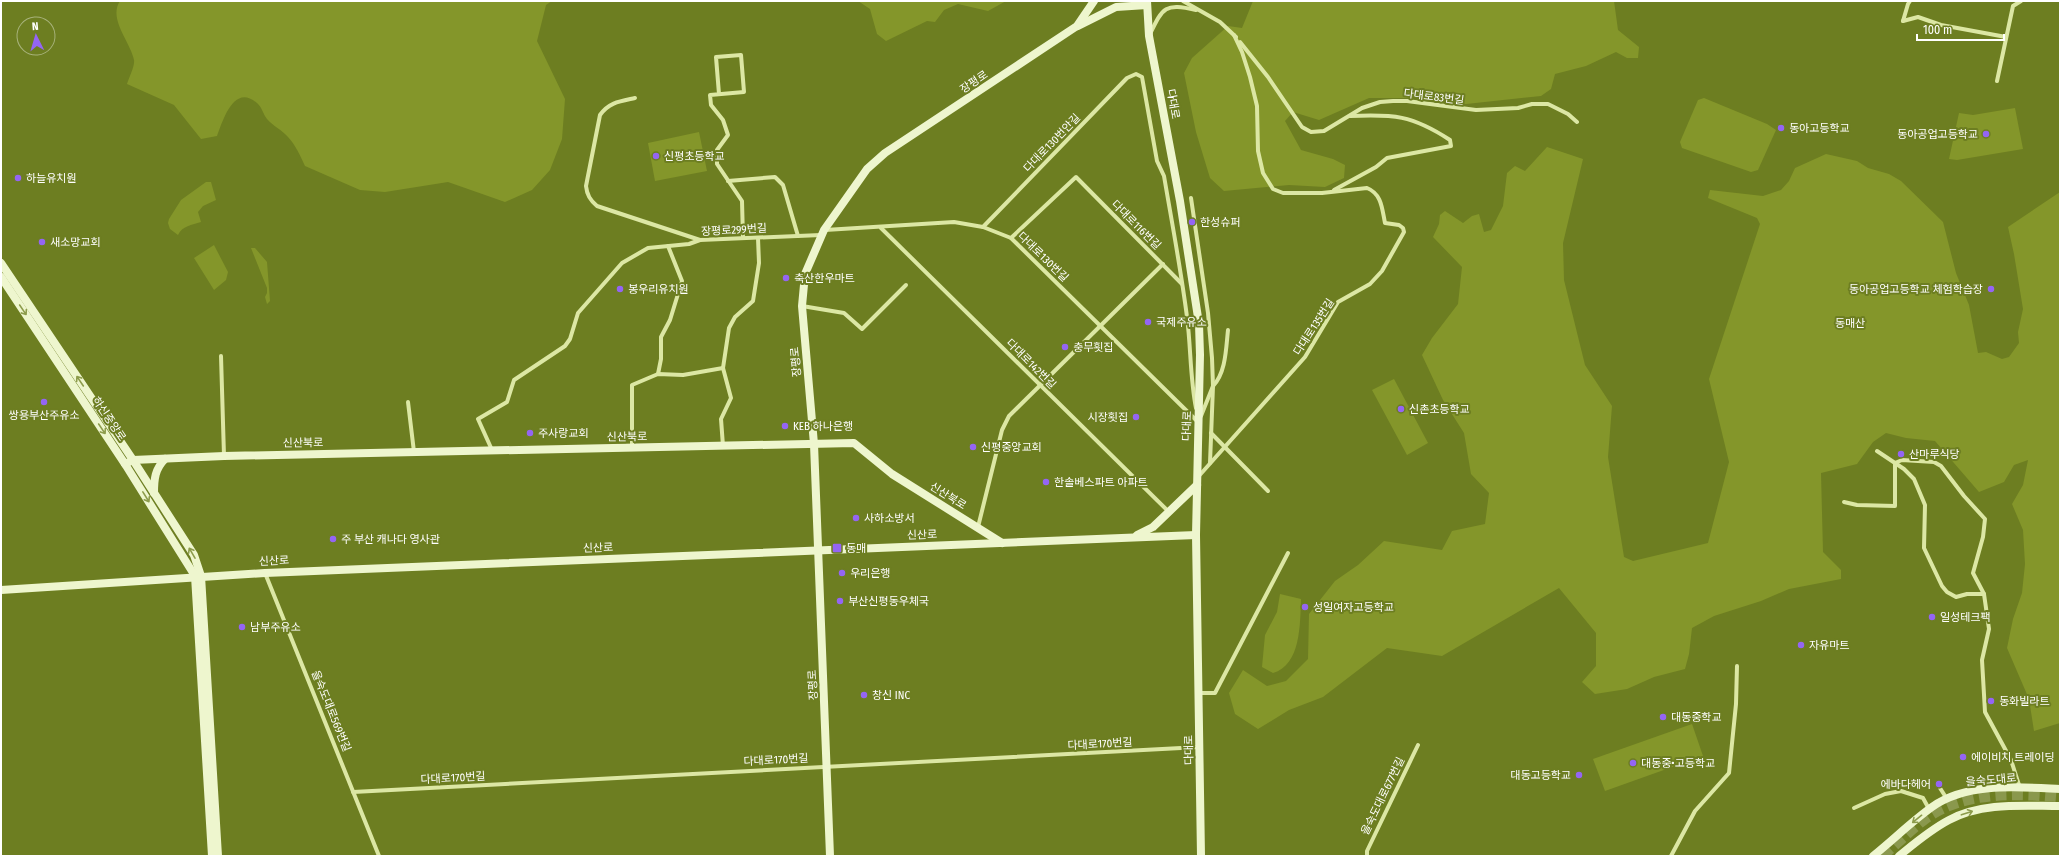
<svg xmlns="http://www.w3.org/2000/svg" width="2061" height="857" font-family="'Fira Sans Condensed','Noto Sans KR',sans-serif">
  <style>
    .green { fill: #84962a }
    .lines { fill: none; stroke-linecap: round; stroke-linejoin: round }
    .highway-tunnel { stroke: #8a984d; stroke-width: 11; stroke-dasharray: 11 5.5; stroke-linecap: butt }
    .street { stroke: #dce7a4; stroke-width: 4 }
    .secondary { stroke: #eef6ce; stroke-width: 8 }
    .oneway { stroke: #8d9c4c }
    .poi-dot { fill: #9465f4; stroke: #6d7e21; stroke-width: 1.5 }
    .labels { text-anchor: middle; dominant-baseline: central; stroke-width: 4; stroke-linejoin: round; paint-order: stroke }
    .street-label { font-size: 11px; fill: #fff; stroke: #6d7e21 }
    .poi-label { font-size: 11px; fill: #fff; stroke: #6d7e21; text-anchor: start }
    .park-label { font-size: 11px; fill: #fff; stroke: #6d7e21 }
  </style>
  <rect width="100%" height="100%" fill="#6d7e21"/>
  <g class="green">
    <path d="M120,1H552L546,5L537,41L565,99L562,139L550,170L532,190L505,202L448,182L385,192L360,190L305,166C301,157 295,144 288,137C282,130 273,126 267,119C263,114 262,107 257,103C234,83 223,120 217,136L201,139L174,105L127,84C129,77 135,66 134,60C130,41 108,19 120,1Z"/>
    <path d="M858,1H1006L988,11L958,4L944,10L935,22L927,21L886,41L877,34L870,9Z"/>
    <path d="M1253,1H1614L1618,30L1639,47L1638,58H1627L1616,52L1586,66L1555,74L1551,89L1541,96L1457,105L1418,98H1369L1319,120L1293,112L1285,121L1301,150L1333,159L1345,165L1344,178L1325,187L1289,185L1224,191L1210,178L1196,132L1184,73L1192,58L1228,26L1242,28Z"/>
    <path d="M1704,98L1767,124L1776,130L1758,170L1751,172L1682,148L1680,142L1698,100Z"/>
    <path d="M2015,108L2023,149L1957,160L1949,159L1959,113L1973,115Z"/>
    <path d="M699,132L707,171L655,181L648,143Z"/>
    <path d="M1547,147L1583,159L1563,243L1564,280L1585,365L1612,406L1608,457L1624,557L1633,561L1708,543L1729,462L1709,379L1760,224L1757,218L1708,198L1710,190L1763,196L1781,190L1789,181L1795,168L1826,154L1857,161L1868,168L1889,174L1901,181L1943,222L1956,273L1969,305L1978,353L1986,352L2002,359L2009,357L2019,343L2018,332L2023,309L2014,254L2008,227L2060,192V723L2034,731L2029,699L2007,648L2013,619L2022,593L2025,564L2023,530L2012,504L2023,485L2028,460L2014,465L2004,482L1979,492L1935,441L1906,438L1886,433L1873,442L1857,464L1821,473L1823,552L1841,570V579L1789,589L1761,601L1714,616L1692,628L1689,654L1685,669L1654,677L1627,689L1595,694L1582,682L1596,666V633L1559,588L1442,656L1387,648L1323,697L1289,710L1258,729L1235,714L1229,693L1243,670L1267,686L1286,681L1308,659L1309,614L1335,581L1358,565L1384,541L1442,550L1452,531L1485,524L1489,493L1471,474L1464,433L1443,400L1422,355L1432,338L1458,304L1462,267L1433,237L1439,224L1440,215L1445,211L1463,223L1472,216L1479,214L1484,232L1491,230L1503,206L1507,173L1515,166L1525,171Z"/>
    <path d="M206,182H211L216,200L203,206L198,212L201,222C192,225 182,226 178,235L170,229L168,223L169,219L181,200Z"/>
    <path d="M214,245L228,272L226,280L214,290L194,258Z"/>
    <path d="M251,248H255L267,262L270,301L267,304L265,297L267,293V288Z"/>
    <path d="M1394,379L1428,443L1407,455L1372,390Z"/>
    <path d="M1927,449L1933,451L1934,456H1918V450Z"/>
    <path d="M1280,594L1301,599C1300,624 1301,665 1273,673L1262,667L1265,635L1277,612Z"/>
    <path d="M1692,724L1703,756L1605,791L1593,759Z"/>
  </g>
  <g class="lines">
    <path class="highway-tunnel" d="M1882,856C1897,844 1910,830 1926,818C1964,791 2016,793 2060,797"/>
    <g class="street">
      <path d="M1183,1L1220,22L1236,37"/>
      <path d="M1903,21L1918,17L1941,25L2006,37"/>
      <path d="M1903,21L1908,4L1910,1"/>
      <path d="M1150,34C1163,7 1165,3 1196,10"/>
      <path d="M1240,42L1268,77L1302,127L1311,132L1324,131L1362,108L1380,102L1393,101H1407L1476,110L1518,108L1532,104H1548L1568,114L1577,122"/>
      <path d="M1997,81L2013,6L2021,1"/>
      <path d="M719,94L716,57L741,55L744,92L710,95L711,105L723,120L728,135L717,150V164L742,201L743,238"/>
      <path d="M635,98C621,101 609,102 600,115L586,186C587,195 590,200 597,206L700,240"/>
      <path d="M728,181L775,177L783,185L798,236"/>
      <path d="M1334,190L1376,167L1387,158L1451,146L1450,140C1412,115 1393,114 1350,116"/>
      <path d="M1191,198L1208,313L1212,358L1213,386L1201,416"/>
      <path d="M983,227L1127,78L1136,74L1142,77L1157,161L1164,176C1172,223 1181,270 1187,317C1191,348 1190,378 1196,408"/>
      <path d="M881,228L1169,512"/>
      <path d="M825,230L954,222L983,227L1011,238L1198,422"/>
      <path d="M1011,238L1076,177L1182,284"/>
      <path d="M802,306L844,313L862,329L906,285"/>
      <path d="M221,356L224,456"/>
      <path d="M658,374L661,359V337L670,320L682,281L668,246"/>
      <path d="M408,402L414,452"/>
      <path d="M1211,433L1268,491"/>
      <path d="M723,446L721,419L731,398L723,368L729,328L735,317L753,301L759,263L758,238"/>
      <path d="M632,448V385L658,374L683,375L723,368"/>
      <path d="M492,450L478,419L507,402L514,380L565,346L570,339L578,313L622,263L648,248L689,244L700,240L821,235"/>
      <path d="M1877,451L1904,469L1914,479L1925,505L1924,548L1942,586L1947,592L1956,597L1967,594H1984"/>
      <path d="M1210,463L1213,386C1226,373 1226,348 1228,330"/>
      <path d="M1895,463L1902,460L1934,462L1941,466L1964,496L1985,519L1983,537L1973,573L1984,594L1989,629L1982,660L1985,712L2011,760L2020,788"/>
      <path d="M1198,477L1305,357L1338,302L1370,284L1382,271L1404,232L1403,228L1399,225L1385,223C1382,209 1382,194 1367,188L1322,193H1283L1273,189L1263,173L1258,151L1257,106L1250,77L1242,52L1234,35"/>
      <path d="M1844,502L1857,505L1895,506V463"/>
      <path d="M978,527L1002,430L1009,416L1163,264"/>
      <path d="M265,573L379,856"/>
      <path d="M1199,693H1215L1288,553"/>
      <path d="M1940,788L1947,799"/>
      <path d="M353,792L1200,747"/>
      <path d="M1854,808L1885,794L1901,791L1923,798L1929,809"/>
      <path d="M1367,856V851L1418,745"/>
      <path d="M1671,856L1695,811L1729,773L1736,704L1737,666"/>
    </g>
    <g class="secondary">
      <path d="M1147,1L1149,36L1180,201L1199,324L1200,355L1196,535L1201,856"/>
      <path d="M1078,26L1116,7L1147,5"/>
      <path d="M1,263L133,460L194,555L201,576L218,856"/>
      <path d="M1,277L125,464L195,576L212,856"/>
      <path d="M125,464L133,460L224,456L854,443L892,474L1002,543"/>
      <path d="M154,493C154,479 155,469 165,459"/>
      <path d="M1137,535L1153,527L1197,485"/>
      <path d="M1,590L265,573L1196,535"/>
      <path d="M830,856L814,444L802,306L805,274L824,230L867,169L885,153L1077,26L1094,1"/>
      <path d="M1873,856C1893,840 1911,822 1932,807C1967,782 2019,787 2060,789"/>
      <path d="M1899,856C1915,843 1930,830 1949,820C1982,802 2023,806 2060,806"/>
    </g>
  </g>
  <defs><path id="oneway-shaft" d="M-6 0H5M1.5-3L5.5 0L1.5 3" fill="none" stroke-width="1.6" stroke-linecap="round" stroke-linejoin="round"/></defs>
  <g class="oneway">
    <use href="#oneway-shaft" transform="translate(23 310) rotate(56)"/>
    <use href="#oneway-shaft" transform="translate(80 381) rotate(-124)"/>
    <use href="#oneway-shaft" transform="translate(102 429) rotate(56)"/>
    <use href="#oneway-shaft" transform="translate(146 497) rotate(58)"/>
    <use href="#oneway-shaft" transform="translate(192 553) rotate(-120)"/>
    <use href="#oneway-shaft" transform="translate(1967 813) rotate(-18)"/>
    <use href="#oneway-shaft" transform="translate(1917 819) rotate(141)"/>
  </g>
  <g class="poi-dot">
    <circle cx="1781" cy="128" r="4"/>
    <circle cx="1986" cy="134" r="4"/>
    <circle cx="656" cy="156" r="4"/>
    <circle cx="18" cy="178" r="4"/>
    <circle cx="1192" cy="222" r="4"/>
    <circle cx="42" cy="242" r="4"/>
    <circle cx="786" cy="278" r="4"/>
    <circle cx="620" cy="289" r="4"/>
    <circle cx="1991" cy="289" r="4"/>
    <circle cx="1148" cy="322" r="4"/>
    <circle cx="1065" cy="347" r="4"/>
    <circle cx="44" cy="402" r="4"/>
    <circle cx="1401" cy="409" r="4"/>
    <circle cx="1136" cy="417" r="4"/>
    <circle cx="785" cy="426" r="4"/>
    <circle cx="530" cy="433" r="4"/>
    <circle cx="973" cy="447" r="4"/>
    <circle cx="1901" cy="454" r="4"/>
    <circle cx="1046" cy="482" r="4"/>
    <circle cx="856" cy="518" r="4"/>
    <circle cx="333" cy="539" r="4"/>
    <rect x="832" y="543" width="10" height="10" rx="2"/>
    <circle cx="842" cy="573" r="4"/>
    <circle cx="840" cy="601" r="4"/>
    <circle cx="1305" cy="607" r="4"/>
    <circle cx="1932" cy="617" r="4"/>
    <circle cx="242" cy="627" r="4"/>
    <circle cx="1801" cy="645" r="4"/>
    <circle cx="864" cy="695" r="4"/>
    <circle cx="1991" cy="701" r="4"/>
    <circle cx="1663" cy="717" r="4"/>
    <circle cx="1963" cy="757" r="4"/>
    <circle cx="1633" cy="763" r="4"/>
    <circle cx="1579" cy="775" r="4"/>
    <circle cx="1939" cy="784" r="4"/>
  </g>
  <g class="labels">
    <g class="street-label">
      <text transform="translate(974 82) rotate(-34)">장평로</text>
      <text transform="translate(1434 97) rotate(7)">다대로83번길</text>
      <text transform="translate(1173 104) rotate(80)">다대로</text>
      <text transform="translate(1052 143) rotate(-46)">다대로130번안길</text>
      <text transform="translate(1136 225) rotate(45)">다대로116번길</text>
      <text transform="translate(734 230) rotate(-3)">장평로299번길</text>
      <text transform="translate(1043 257) rotate(44)">다대로130번길</text>
      <text transform="translate(1314 327) rotate(-57)">다대로135번길</text>
      <text transform="translate(796 362) rotate(-95)">장평로</text>
      <text transform="translate(1031 364) rotate(45)">다대로142번길</text>
      <text transform="translate(109 419) rotate(56)">하신중앙로</text>
      <text transform="translate(1187 426) rotate(-88)">다대로</text>
      <text transform="translate(627 437) rotate(-1)">신산북로</text>
      <text transform="translate(303 443) rotate(-1)">신산북로</text>
      <text transform="translate(948 496) rotate(32)">신산북로</text>
      <text transform="translate(922 535) rotate(-2)">신산로</text>
      <text transform="translate(598 548) rotate(-2)">신산로</text>
      <text transform="translate(274 561) rotate(-3)">신산로</text>
      <text transform="translate(813 685) rotate(-93)">장평로</text>
      <text transform="translate(331 711) rotate(68)">을숙도대로569번길</text>
      <text transform="translate(1100 744) rotate(-3)">다대로170번길</text>
      <text transform="translate(1189 750) rotate(-91)">다대로</text>
      <text transform="translate(776 760) rotate(-3)">다대로170번길</text>
      <text transform="translate(453 778) rotate(-3)">다대로170번길</text>
      <text transform="translate(1991 780) rotate(-5)">을숙도대로</text>
      <text transform="translate(1383 796) rotate(-64)">을숙도대로677번길</text>
    </g>
    <g class="poi-label">
      <text x="1789" y="128">동아고등학교</text>
      <text x="1978" y="134" text-anchor="end">동아공업고등학교</text>
      <text x="664" y="156">신평초등학교</text>
      <text x="26" y="178">하늘유치원</text>
      <text x="1200" y="222">한성슈퍼</text>
      <text x="50" y="242">새소망교회</text>
      <text x="794" y="278">축산한우마트</text>
      <text x="628" y="289">봉우리유치원</text>
      <text x="1983" y="289" text-anchor="end">동아공업고등학교 체험학습장</text>
      <text x="1156" y="322">국제주유소</text>
      <text x="1073" y="347">충무횟집</text>
      <text x="1409" y="409">신촌초등학교</text>
      <text x="44" y="415" text-anchor="middle">쌍용부산주유소</text>
      <text x="1128" y="417" text-anchor="end">시장횟집</text>
      <text x="793" y="426">KEB 하나은행</text>
      <text x="538" y="433">주사랑교회</text>
      <text x="981" y="447">신평중앙교회</text>
      <text x="1909" y="454">산마루식당</text>
      <text x="1054" y="482">한솔베스파트 아파트</text>
      <text x="864" y="518">사하소방서</text>
      <text x="341" y="539">주 부산 캐나다 영사관</text>
      <text x="846" y="548">동매</text>
      <text x="850" y="573">우리은행</text>
      <text x="848" y="601">부산신평동우체국</text>
      <text x="1313" y="607">성일여자고등학교</text>
      <text x="1940" y="617">일성테크팩</text>
      <text x="250" y="627">남부주유소</text>
      <text x="1809" y="645">자유마트</text>
      <text x="872" y="695">창신 INC</text>
      <text x="1999" y="701">동화빌라트</text>
      <text x="1671" y="717">대동중학교</text>
      <text x="1971" y="757">에이비치 트레이딩</text>
      <text x="1641" y="763">대동중•고등학교</text>
      <text x="1571" y="775" text-anchor="end">대동고등학교</text>
      <text x="1931" y="784" text-anchor="end">에바다헤어</text>
    </g>
    <g class="park-label">
      <text x="1850" y="323">동매산</text>
    </g>
  </g>
  <rect width="2061" height="857" fill="none" stroke="#ffffff" stroke-width="4"/>
  <g transform="translate(36 36) rotate(355)"><circle r="19" fill="#6d7e21" stroke="#a7b27a"/>
  <path d="M0-3L7 15L0 10L-7 15Z" fill="#9465f4"/>
  <text y="-6" font-size="11" font-weight="bold" text-anchor="middle" fill="#ffffff">N</text>
  </g>
  <path d="M1917 34v6h87v-6" fill="none" stroke="#ffffff" stroke-width="2"/>
  <text x="1923" y="34" font-size="12" fill="#ffffff" stroke="#6d7e21" stroke-width="3" paint-order="stroke">100 m</text>
</svg>
